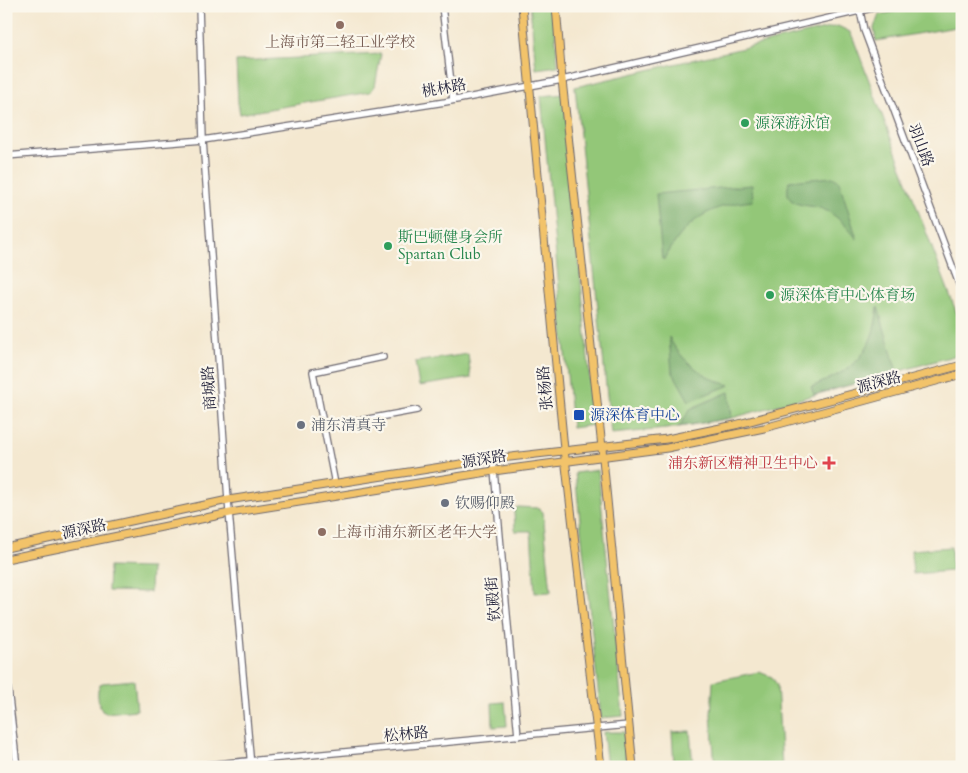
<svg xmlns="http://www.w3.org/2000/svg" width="968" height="773" font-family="Cardo,'Noto Serif SC',serif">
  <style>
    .green { fill: #93c778; stroke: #5a745a }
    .forest { fill: #76ac68; stroke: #4c6752 }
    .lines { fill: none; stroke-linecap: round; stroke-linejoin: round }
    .minor-casing { stroke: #6c676f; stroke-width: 8 }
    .major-casing { stroke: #6c676f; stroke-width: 9 }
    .minor { stroke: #fff; stroke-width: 5.5 }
    .major { stroke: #f2c36a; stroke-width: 7 }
    .education-dot { fill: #8d6e63; stroke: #fbf7ec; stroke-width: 2 }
    .leisure-dot { fill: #2e9e5b; stroke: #fbf7ec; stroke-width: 2 }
    .transit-dot { fill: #1a4fb4; stroke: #fbf7ec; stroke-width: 2 }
    .worship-dot { fill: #6b7280; stroke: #fbf7ec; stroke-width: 2 }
    .health-dot { fill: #e0444e; stroke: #fbf7ec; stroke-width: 2 }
    .labels { text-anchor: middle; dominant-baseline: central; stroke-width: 4.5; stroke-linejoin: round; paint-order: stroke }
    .education-label { font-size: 15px; fill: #785e54; stroke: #fbf7ec }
    .street-label { font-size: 15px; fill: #22223b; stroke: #fbf7ec }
    .leisure-label { font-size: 15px; fill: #27864d; stroke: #fbf7ec; text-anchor: start }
    .transit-label { font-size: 15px; fill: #164399; stroke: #fbf7ec; text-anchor: start }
    .worship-label { font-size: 15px; fill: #5b616d; stroke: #fbf7ec; text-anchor: start }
    .health-label { font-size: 15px; fill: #be3a42; stroke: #fbf7ec; text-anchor: end }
  </style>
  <rect width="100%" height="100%" fill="#fbf7ec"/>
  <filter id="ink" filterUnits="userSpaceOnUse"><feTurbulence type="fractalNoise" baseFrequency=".02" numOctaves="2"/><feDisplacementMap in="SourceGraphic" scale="10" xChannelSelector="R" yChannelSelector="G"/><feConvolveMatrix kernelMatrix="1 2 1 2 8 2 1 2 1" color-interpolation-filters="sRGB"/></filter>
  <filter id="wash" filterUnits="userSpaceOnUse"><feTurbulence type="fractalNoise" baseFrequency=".0096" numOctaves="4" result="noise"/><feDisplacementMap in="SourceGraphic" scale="20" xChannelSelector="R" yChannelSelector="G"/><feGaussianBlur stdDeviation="1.12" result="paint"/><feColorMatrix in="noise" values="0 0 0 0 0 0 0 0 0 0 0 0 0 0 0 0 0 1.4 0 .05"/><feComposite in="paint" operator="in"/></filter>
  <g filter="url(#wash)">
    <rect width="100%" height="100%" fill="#f4e8d0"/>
    <g class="green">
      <path d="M530,6H553L558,66L536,69Z"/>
      <path d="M918,6H962V26L876,41L874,28L879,15Z"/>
      <path d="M838,26L850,32L853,38L962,327V350L957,355L732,418L666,429L611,434L575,87Z"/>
      <path d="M381,54L375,86L370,92L240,114L238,103L236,61Z"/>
      <path d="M564,94L594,425L572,428L541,96Z"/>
      <path d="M468,354L471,378L419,386L415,362Z"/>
      <path d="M598,470L623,716L601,718L575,473Z"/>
      <path d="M517,507L539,508L543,512L551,592L535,593L531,531H515L514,512Z"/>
      <path d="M951,547L952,571L913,574L911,550Z"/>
      <path d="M109,567L151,568L150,592L108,591Z"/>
      <path d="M759,672L772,677L777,685L782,767H715L711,715L713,681Z"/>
      <path d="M134,680L137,710L106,713L102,711C98,702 95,689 102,683Z"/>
      <path d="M505,702L507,726L493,727L492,703Z"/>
      <path d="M690,731L693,767H674L672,732Z"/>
      <path d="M603,732H624L627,767H607Z"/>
    </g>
    <g class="forest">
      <path d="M833,177L839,181L857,239C848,228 838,216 825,210C816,205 798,207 791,200C786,195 788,187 789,181Z"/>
      <path d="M752,185L753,201C710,205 685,220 665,259H662L656,194Z"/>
      <path d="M878,307L897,372L814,395L811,387C855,369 872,356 878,307Z"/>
      <path d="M669,337C680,360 705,379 730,385L689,401L672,371Z"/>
      <path d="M729,392L732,418L679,427L690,409Z"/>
    </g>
  </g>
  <g filter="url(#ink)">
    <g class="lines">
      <g class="minor-casing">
        <g id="minor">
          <path d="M199,6L203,140L228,500L251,767"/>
          <path d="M442,6L453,100"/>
          <path d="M859,6L864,30L962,292"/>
          <path d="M6,156L203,140L445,102L562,80L881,6"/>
          <path d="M325,427L417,410"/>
          <path d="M493,459L518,736"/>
          <path d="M335,484L313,372L383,357"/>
          <path d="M6,672L17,767"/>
          <path d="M184,767L629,725"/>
        </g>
      </g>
      <g class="major-casing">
        <g id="major">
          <path d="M522,6L564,449L601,767"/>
          <path d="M556,6L562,80L601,438L633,767"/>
          <path d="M6,548L228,500L493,459L667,439L735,425L962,365"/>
          <path d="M6,559L230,513L494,471L667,448L764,428L962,374"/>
        </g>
      </g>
      <use href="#minor" class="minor"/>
      <use href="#major" class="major"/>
    </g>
  </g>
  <g class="education-dot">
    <circle cx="340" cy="25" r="5"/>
    <circle cx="322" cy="532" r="5"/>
  </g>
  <g class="leisure-dot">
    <circle cx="745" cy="123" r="5"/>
    <circle cx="388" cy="246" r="5"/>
    <circle cx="770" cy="295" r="5"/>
  </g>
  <rect class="transit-dot" x="573" y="409" width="12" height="12" rx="2.5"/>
  <g class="worship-dot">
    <circle cx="301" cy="425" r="5"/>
    <circle cx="445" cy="503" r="5"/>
  </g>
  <path class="health-dot" d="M826.5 455.5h5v5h5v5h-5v5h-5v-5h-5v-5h5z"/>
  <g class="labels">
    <g class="education-label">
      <text x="340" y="42">上海市第二轻工业学校</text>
      <text x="332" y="532" text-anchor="start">上海市浦东新区老年大学</text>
    </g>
    <g class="street-label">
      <text transform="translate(444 88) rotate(-10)">桃林路</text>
      <text transform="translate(921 145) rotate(69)">羽山路</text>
      <text transform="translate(879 382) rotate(-15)">源深路</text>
      <text transform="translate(209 388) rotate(-94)">商城路</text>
      <text transform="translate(545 388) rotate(-95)">张杨路</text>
      <text transform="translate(484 459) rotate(-9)">源深路</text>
      <text transform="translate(84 529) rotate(-12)">源深路</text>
      <text transform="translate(493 599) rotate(-95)">钦殿街</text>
      <text transform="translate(406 734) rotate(-5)">松林路</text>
    </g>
    <g class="leisure-label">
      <text x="755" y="123">源深游泳馆</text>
      <text x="398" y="237">斯巴顿健身会所<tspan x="398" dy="17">Spartan Club</tspan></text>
      <text x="780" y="295">源深体育中心体育场</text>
    </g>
    <g class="transit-label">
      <text x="590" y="415">源深体育中心</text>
    </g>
    <g class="worship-label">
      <text x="311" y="425">浦东清真寺</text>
      <text x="455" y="503">钦赐仰殿</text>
    </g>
    <g class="health-label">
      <text x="818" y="463">浦东新区精神卫生中心</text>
    </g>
  </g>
  <rect width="968" height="773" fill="none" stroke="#fbf7ec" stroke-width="25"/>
</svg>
